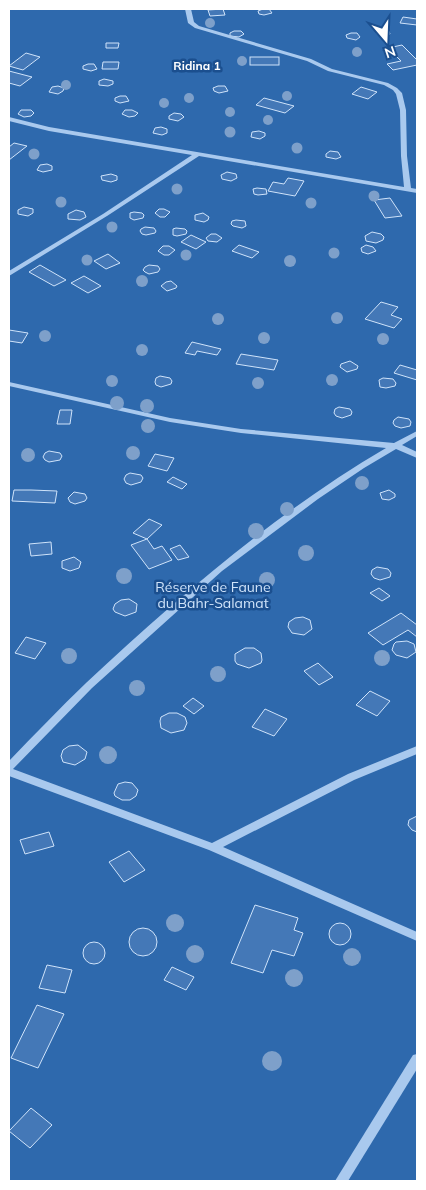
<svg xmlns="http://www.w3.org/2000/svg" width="426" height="1190" font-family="Mulish,sans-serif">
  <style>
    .green { fill: #2e69ad }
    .building { fill: #4478b7; stroke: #cfe3fa }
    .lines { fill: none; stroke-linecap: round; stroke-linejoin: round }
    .minor { fill: #a9c9ee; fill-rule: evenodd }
    .tree { fill: #7ea0ca }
    .labels { text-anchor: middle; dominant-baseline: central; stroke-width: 5; stroke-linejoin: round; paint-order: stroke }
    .far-neighbourhood-label { font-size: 12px; font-weight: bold; fill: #fff; stroke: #1b4f8f }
    .park-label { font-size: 14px; fill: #cfe3fa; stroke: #1b4f8f }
  </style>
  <rect width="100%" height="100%" fill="#1b4f8f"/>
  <rect class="green" x="9" y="9" width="408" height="1172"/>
  <g class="building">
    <path d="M223,9L225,15L210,16L208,10Z"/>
    <path d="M263,9H269L272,13L264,15L259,14L258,11Z"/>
    <path d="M403,17L417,19V25L400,23Z"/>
    <path d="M381,29L389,31L390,34L383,36L377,34L376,31Z"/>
    <path d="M234,31H241L244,34L239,37L230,36V33Z"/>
    <path d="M351,33H357L360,37L356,40L347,38L346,35Z"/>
    <path d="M106,43H119L118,48H106Z"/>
    <path d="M402,45L417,60V65L393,70L387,64L401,61L388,48Z"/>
    <path d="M26,53L40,57L23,70L9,66Z"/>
    <rect x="250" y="57" width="29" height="8"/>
    <path d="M103,62H119L118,69H102Z"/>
    <path d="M88,64H94L97,69L91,71L83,69V66Z"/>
    <path d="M9,71L32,77L20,86L9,83Z"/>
    <path d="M104,79L113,81V84L108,86L99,85V81Z"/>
    <path d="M58,86L64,88L63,91L58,94L49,92L52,87Z"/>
    <path d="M218,86H225L228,91L219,93L214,91L213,88Z"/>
    <path d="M361,87L377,92L368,99L352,94Z"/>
    <path d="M120,96H126L129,101L120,103L115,101V98Z"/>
    <path d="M264,98L294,106L285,113L256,105Z"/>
    <path d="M21,110H31L34,113L31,116L24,117L18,114Z"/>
    <path d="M125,110H132L138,113L135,116L129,117L122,114Z"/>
    <path d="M174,113L181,114L184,117L178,121L169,119V116Z"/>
    <path d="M161,127L167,129V133L162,135L153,133L155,128Z"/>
    <path d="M259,131L265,133V136L260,139L251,137L252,132Z"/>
    <path d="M14,143L27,146L9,160V147Z"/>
    <path d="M330,151L338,152L341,157L336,159L326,157V154Z"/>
    <path d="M47,164L52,166V170L43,172L37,170L40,165Z"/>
    <path d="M227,172L236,174L237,178L231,181L222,179L221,175Z"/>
    <path d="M111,174L117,176V180L111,182L102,180L101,176Z"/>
    <path d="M288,178L304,181L295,196L268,191L273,182L284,184Z"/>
    <path d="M257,188L266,189L267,194L258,195L254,194L253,189Z"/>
    <path d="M390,198L402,216L385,218L374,200Z"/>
    <path d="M24,207L33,209V213L28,216L18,214V210Z"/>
    <path d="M159,209H164L170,212L165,217H160L155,213Z"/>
    <path d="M76,210L84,212L86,217L80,220L68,219V214Z"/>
    <path d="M134,212L142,213L144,215L143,218L134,220L130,218V213Z"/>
    <path d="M203,213L209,217L208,220L204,222L195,220V215Z"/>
    <path d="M236,220L245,221L246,226L242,228L233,226L231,224L232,221Z"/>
    <path d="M145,227L154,228L156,231L155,233L146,235L142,234L140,231L141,229Z"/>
    <path d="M176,228L185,229L187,231L186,234L177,236L173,235V229Z"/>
    <path d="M372,232L381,234L384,237L383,240L376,243L366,241L365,236Z"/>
    <path d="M211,234H216L222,238L217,242L208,241L206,238Z"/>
    <path d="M191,235L206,242L196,249L181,242Z"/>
    <path d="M239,245L259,252L252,258L232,251Z"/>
    <path d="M366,245L373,247L376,251L368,254L362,252L361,248Z"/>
    <path d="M163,246H169L175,250L169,255H164L158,251Z"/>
    <path d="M108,254L120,263L106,269L94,261Z"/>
    <path d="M40,265L66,280L54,286L29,272Z"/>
    <path d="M149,265L158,266L160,269L158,272L149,274L145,272L143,270L145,267Z"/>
    <path d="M84,276L101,286L88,293L71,283Z"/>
    <path d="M171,281L177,286L176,288L167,291L161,286L166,282Z"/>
    <path d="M381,302L398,307L391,315L402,319L394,328L365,319Z"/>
    <path d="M9,330L28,333L22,343L9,341Z"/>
    <path d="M192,342L221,349L217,355L197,351L195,355L185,353Z"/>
    <path d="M241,354L278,360L274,370L236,364Z"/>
    <path d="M350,361L358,366L357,369L347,372L340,367L341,364Z"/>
    <path d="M400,365L417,370V380L394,373Z"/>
    <path d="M160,376L170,378L172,381L171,384L161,387L156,385L155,382L156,378Z"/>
    <path d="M383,378L393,379L396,383L395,386L386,388L380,387L379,380Z"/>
    <path d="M339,407L350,409L352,412L351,415L342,418L336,416L334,413L335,409Z"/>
    <path d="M60,410H72L70,424H57Z"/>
    <path d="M398,417L409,419L411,422L410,426L401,428L395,426L393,423L394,420Z"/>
    <path d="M49,451L60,453L62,456L60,460L49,462L45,460L43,457L45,453Z"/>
    <path d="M155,454L174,458L167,471L148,466Z"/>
    <path d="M130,473L141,475L143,478L141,482L131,485L126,483L124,479L126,475Z"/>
    <path d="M173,477L187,484L182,489L167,482Z"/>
    <path d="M14,490H31L57,491L55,503L12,501Z"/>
    <path d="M389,490L395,494V497L389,500L382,499L380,493Z"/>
    <path d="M74,492L85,494L87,498L85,501L75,504L70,502L68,498Z"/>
    <path d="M149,519L162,525L147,539L133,533Z"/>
    <path d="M147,539L154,549L162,546L172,560L149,569L131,545Z"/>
    <path d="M51,542L52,554L31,556L29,544Z"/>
    <path d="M180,545L189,557L178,560L170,549Z"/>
    <path d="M74,557L81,562L79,568L70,571L62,568V561Z"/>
    <path d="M377,567L388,569L391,573L390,577L380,580L374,578L371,574L372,570Z"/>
    <path d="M379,588L390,596L382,601L370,593Z"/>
    <path d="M129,599L137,604L136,612L125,616L115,612L113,609L115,604L121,600Z"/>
    <path d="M401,613L417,625V637L408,630L383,645L368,633Z"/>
    <path d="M303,617L310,620L312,629L304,635L292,633L288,627L289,622L295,618Z"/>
    <path d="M26,637L46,643L35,659L15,653Z"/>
    <path d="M407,641L414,644L416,652L407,658L396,655L392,650L394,644L396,642Z"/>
    <path d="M245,648H254L261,653L262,660L261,663L249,668L237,664L235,661V654Z"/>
    <path d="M318,663L333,677L319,685L304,671Z"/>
    <path d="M370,691L390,701L377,716L356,705Z"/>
    <path d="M193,698L204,706L194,714L183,706Z"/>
    <path d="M265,709L287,719L274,736L252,727Z"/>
    <path d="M169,713H177L185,717L187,723L184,730L171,733L161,728L160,721L161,717Z"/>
    <path d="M78,745L87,752L85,759L75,765L63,762L61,756L63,750L69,746Z"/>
    <path d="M125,782L132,783L138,790L136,796L130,800H122L115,796L114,793L118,784Z"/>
    <path d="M417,816V832L412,830L408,825L409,820Z"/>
    <path d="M49,832L54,846L25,854L20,840Z"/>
    <path d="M129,851L145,870L124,882L109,862Z"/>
    <path d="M255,905L298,918L294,930L303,933L294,956L272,950L263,973L231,963Z"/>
    <circle cx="340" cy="934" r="11"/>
    <circle cx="143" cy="942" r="14"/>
    <circle cx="94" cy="953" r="11"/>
    <path d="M47,965L72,970L65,993L39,988Z"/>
    <path d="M172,967L194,977L186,990L164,980Z"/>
    <path d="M37,1005L64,1014L38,1068L11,1058Z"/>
    <path d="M31,1108L52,1125L30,1148L9,1131Z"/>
  </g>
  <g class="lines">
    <g class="minor">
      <path d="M185,9H191L194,22L199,26L311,59L332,69L388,83L397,88L402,93L406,110L407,156L411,188L417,189V193L199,156L107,216L9,276V271L103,214L192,155L49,131L9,121V117L49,127L404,187L401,156L400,110L396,94L393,90L384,85L328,71L307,61L195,28L188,23Z"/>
      <path d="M9,382L170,418L241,429L394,443L417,431V436L402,445L417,452V458L396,449L364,468L318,499L222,571L92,688L13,769L212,843L348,774L417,746V754L354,780L223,847L417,932V941L209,850L9,776V761C34,735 60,708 86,683C179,596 277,512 386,448L241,433L170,422L9,386Z"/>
      <path d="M417,1054V1069L348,1181H335L413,1055Z"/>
    </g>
  </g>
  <g class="tree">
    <circle cx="210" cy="23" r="5"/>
    <circle cx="357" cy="52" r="5"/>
    <circle cx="242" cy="61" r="5"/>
    <circle cx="66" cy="85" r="5"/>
    <circle cx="287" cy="96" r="5"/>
    <circle cx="189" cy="98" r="5"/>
    <circle cx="164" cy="103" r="5"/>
    <circle cx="230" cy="112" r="5"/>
    <circle cx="268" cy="120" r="5"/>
    <circle cx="230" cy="132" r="5.5"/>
    <circle cx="297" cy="148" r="5.5"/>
    <circle cx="34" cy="154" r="5.5"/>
    <circle cx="177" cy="189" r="5.5"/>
    <circle cx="374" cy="196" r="5.5"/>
    <circle cx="61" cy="202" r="5.5"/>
    <circle cx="311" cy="203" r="5.5"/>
    <circle cx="112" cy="227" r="5.5"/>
    <circle cx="334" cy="253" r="5.5"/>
    <circle cx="186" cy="255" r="5.5"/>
    <circle cx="87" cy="260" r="5.5"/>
    <circle cx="290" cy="261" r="6"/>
    <circle cx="142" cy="281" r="6"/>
    <circle cx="337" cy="318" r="6"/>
    <circle cx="218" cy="319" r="6"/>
    <circle cx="45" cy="336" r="6"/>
    <circle cx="264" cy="338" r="6"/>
    <circle cx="383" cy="339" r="6"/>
    <circle cx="142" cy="350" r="6"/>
    <circle cx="332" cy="380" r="6"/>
    <circle cx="112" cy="381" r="6"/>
    <circle cx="258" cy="383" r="6"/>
    <circle cx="117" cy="403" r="7"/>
    <circle cx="147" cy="406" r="7"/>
    <circle cx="148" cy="426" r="7"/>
    <circle cx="133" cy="453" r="7"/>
    <circle cx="28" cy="455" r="7"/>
    <circle cx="362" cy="483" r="7"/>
    <circle cx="287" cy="509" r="7"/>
    <circle cx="256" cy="531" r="8"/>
    <circle cx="306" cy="553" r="8"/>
    <circle cx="124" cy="576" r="8"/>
    <circle cx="267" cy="580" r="8"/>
    <circle cx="69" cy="656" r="8"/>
    <circle cx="382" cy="658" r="8"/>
    <circle cx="218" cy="674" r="8"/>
    <circle cx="137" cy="688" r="8"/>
    <circle cx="108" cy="755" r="9"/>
    <circle cx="175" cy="923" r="9"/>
    <circle cx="195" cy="954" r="9"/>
    <circle cx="352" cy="957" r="9"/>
    <circle cx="294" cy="978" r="9"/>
    <circle cx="272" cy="1061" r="10"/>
  </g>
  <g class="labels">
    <g class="far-neighbourhood-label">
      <text x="197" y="65">Ridina 1</text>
    </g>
    <g class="park-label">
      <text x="213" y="587">Réserve de Faune<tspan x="213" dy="16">du Bahr-Salamat</tspan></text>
    </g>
  </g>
  <rect width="426" height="1190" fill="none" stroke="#ffffff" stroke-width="20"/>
  <g transform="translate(386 40) rotate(161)" stroke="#1b4f8f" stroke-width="4" paint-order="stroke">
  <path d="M0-4L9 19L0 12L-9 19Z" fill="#ffffff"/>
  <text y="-8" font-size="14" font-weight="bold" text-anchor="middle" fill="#ffffff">N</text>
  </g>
</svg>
